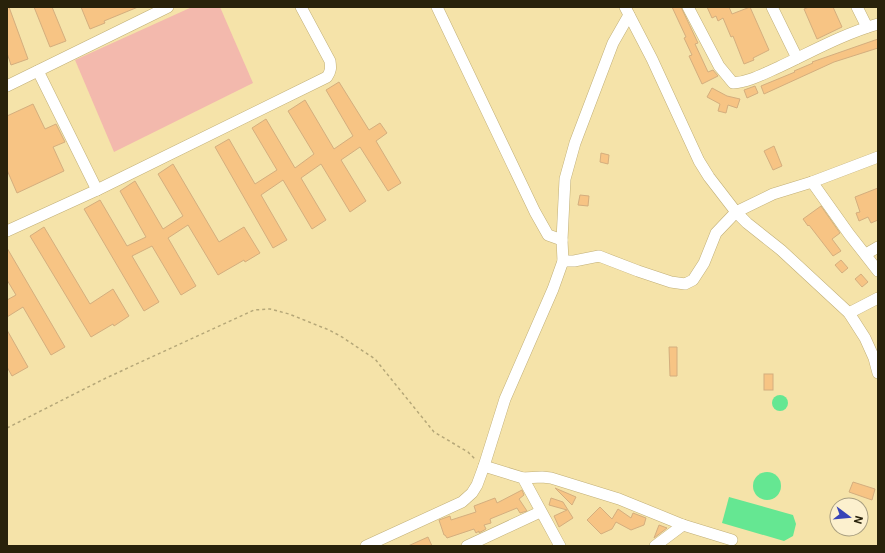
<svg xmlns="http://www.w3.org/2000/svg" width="885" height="553" font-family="Roboto,sans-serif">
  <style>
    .green { fill: #f3b9ad }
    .water { fill: #65e792 }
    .building { fill: #f7c484; stroke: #d4ae7e }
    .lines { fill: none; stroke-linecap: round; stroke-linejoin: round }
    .minor-casing { stroke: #c1af77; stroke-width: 12 }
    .path { stroke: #b5a778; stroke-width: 1.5; stroke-dasharray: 3 3; stroke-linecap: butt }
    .minor { stroke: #fff; stroke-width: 11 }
  </style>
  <rect width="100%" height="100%" fill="#f5e3a9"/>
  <path class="green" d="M192,7H220L253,83L114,152L75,60Z"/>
  <g class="water">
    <circle cx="780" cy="403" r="8"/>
    <circle cx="767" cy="486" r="14"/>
    <path d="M729,497L793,515L796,524L793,536L784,541L722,523Z"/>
  </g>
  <g class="building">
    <path d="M7,7H9L28,59L11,65L7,53Z"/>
    <path d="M34,7H52L66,41L50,47Z"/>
    <path d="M81,7H138L104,21L105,23L90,29Z"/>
    <path d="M672,7H681L698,43L695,44L708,72L713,70L718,76L702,84L689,56L692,55L684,38L686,37Z"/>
    <path d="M707,7H729L732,14L750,7L769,50L753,58L754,60L744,64L733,36L731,37L723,18L718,21L716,16L712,18Z"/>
    <path d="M809,7H833L842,27L817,39L804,9Z"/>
    <path d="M878,39V48L834,62L764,94L761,86L795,72L794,71L813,63L812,62Z"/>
    <path d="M339,82L369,130L380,123L387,133L376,141L401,183L388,191L360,147L341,160L366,201L350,212L321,164L301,178L326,220L312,229L283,180L261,195L287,240L273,248L215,147L229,139L255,184L277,170L252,128L266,119L295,168L314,154L288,111L305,100L334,149L353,136L326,90Z"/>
    <path d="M755,86L758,93L747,98L744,90Z"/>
    <path d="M712,88L727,96L740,99L737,108L728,105L726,113L718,111L720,104L707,97Z"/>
    <path d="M33,104L45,129L56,124L65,142L53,147L64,171L17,193L7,170V116Z"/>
    <path d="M774,146L782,166L773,170L764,151Z"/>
    <path d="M601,153L609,155L608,164L600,162Z"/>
    <path d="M173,164L219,242L244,227L260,253L245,262L244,260L218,275L188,225L168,238L196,286L181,295L152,246L132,256L159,302L144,311L84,209L100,200L127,246L146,237L120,191L135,181L163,229L183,216L158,174Z"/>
    <path d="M878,188V220L871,223L868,217L859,221L856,213L860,212L855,197Z"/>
    <path d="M580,195L589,196L588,206L578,205Z"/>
    <path d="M821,206L840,233L832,239L841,251L833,256L809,225L808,226L803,219Z"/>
    <path d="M44,227L90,304L113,289L129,316L114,326L113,324L91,337L30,236Z"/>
    <path d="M7,248L65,347L51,355L23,307L7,317V300L16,295L7,280Z"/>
    <path d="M841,260L848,268L842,273L835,265Z"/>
    <path d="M861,274L868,282L862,287L855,279Z"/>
    <path d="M7,330L28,367L12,376L7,367Z"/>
    <path d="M669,347H677V376H670Z"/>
    <rect x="764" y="374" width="9" height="16"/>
    <path d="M853,482L875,489L872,500L849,492Z"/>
    <path d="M555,488L576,497L572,505Z"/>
    <path d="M522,490L524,495L519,499L527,511L520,513L517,508L490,519L491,523L484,525L486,529L479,533V531L476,533L474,529L447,538L445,535H444L439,520L450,516L451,520L476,512L474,506L495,498L497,503Z"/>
    <path d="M551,498L563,502L573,518L559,527L554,516L567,510L549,505Z"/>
    <path d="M600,507L612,519L618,509L631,518L633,513L646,518L644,525L631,530L616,522L612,529L601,534L587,520Z"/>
    <path d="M659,525L667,528L654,538Z"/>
    <path d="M428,537L432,546H408Z"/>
  </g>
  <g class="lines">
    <g class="minor-casing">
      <g id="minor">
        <path d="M437,7L535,212L548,235L562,240"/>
        <path d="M625,7L652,59L699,161L709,177L736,212L747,223L781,250L849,313L865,338L874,358L878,373"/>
        <path d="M688,7L719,66L733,83C749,82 763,74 779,67C811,52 843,34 878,24"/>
        <path d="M772,7L797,58"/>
        <path d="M857,7L867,27"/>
        <path d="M38,71L97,190"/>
        <path d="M7,86L168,7"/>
        <path d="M812,182L849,234L878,271"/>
        <path d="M7,231L97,190L327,77C331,71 331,68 330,61L301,7"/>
        <path d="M866,254L878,247"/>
        <path d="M563,261H574L599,256L638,271L671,282L685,284L693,280L704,263L716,233L736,212L773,194L812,182L878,157"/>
        <path d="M849,313L878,298"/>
        <path d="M484,466L523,478L560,546"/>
        <path d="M523,478L542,477L551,478L619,499L683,525L732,540"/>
        <path d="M366,546L462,502L472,493L477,485L484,466L505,399L553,289L563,261L562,240L565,179L575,143L613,43L629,15"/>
        <path d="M467,546L540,512"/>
        <path d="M655,546L683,525"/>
      </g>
    </g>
    <path class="path" d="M7,428L106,378L254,310L270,309L289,314L329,330L342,337L375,359L434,432L468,452L475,459"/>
    <use href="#minor" class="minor"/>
  </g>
  <rect width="885" height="553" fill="none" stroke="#29220b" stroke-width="16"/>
  <g transform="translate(849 517) rotate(106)"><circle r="19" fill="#fcf0ce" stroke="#a89e80"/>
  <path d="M0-3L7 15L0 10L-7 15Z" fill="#3844b7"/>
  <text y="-6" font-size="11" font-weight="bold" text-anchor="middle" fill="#29220b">N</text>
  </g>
</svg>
